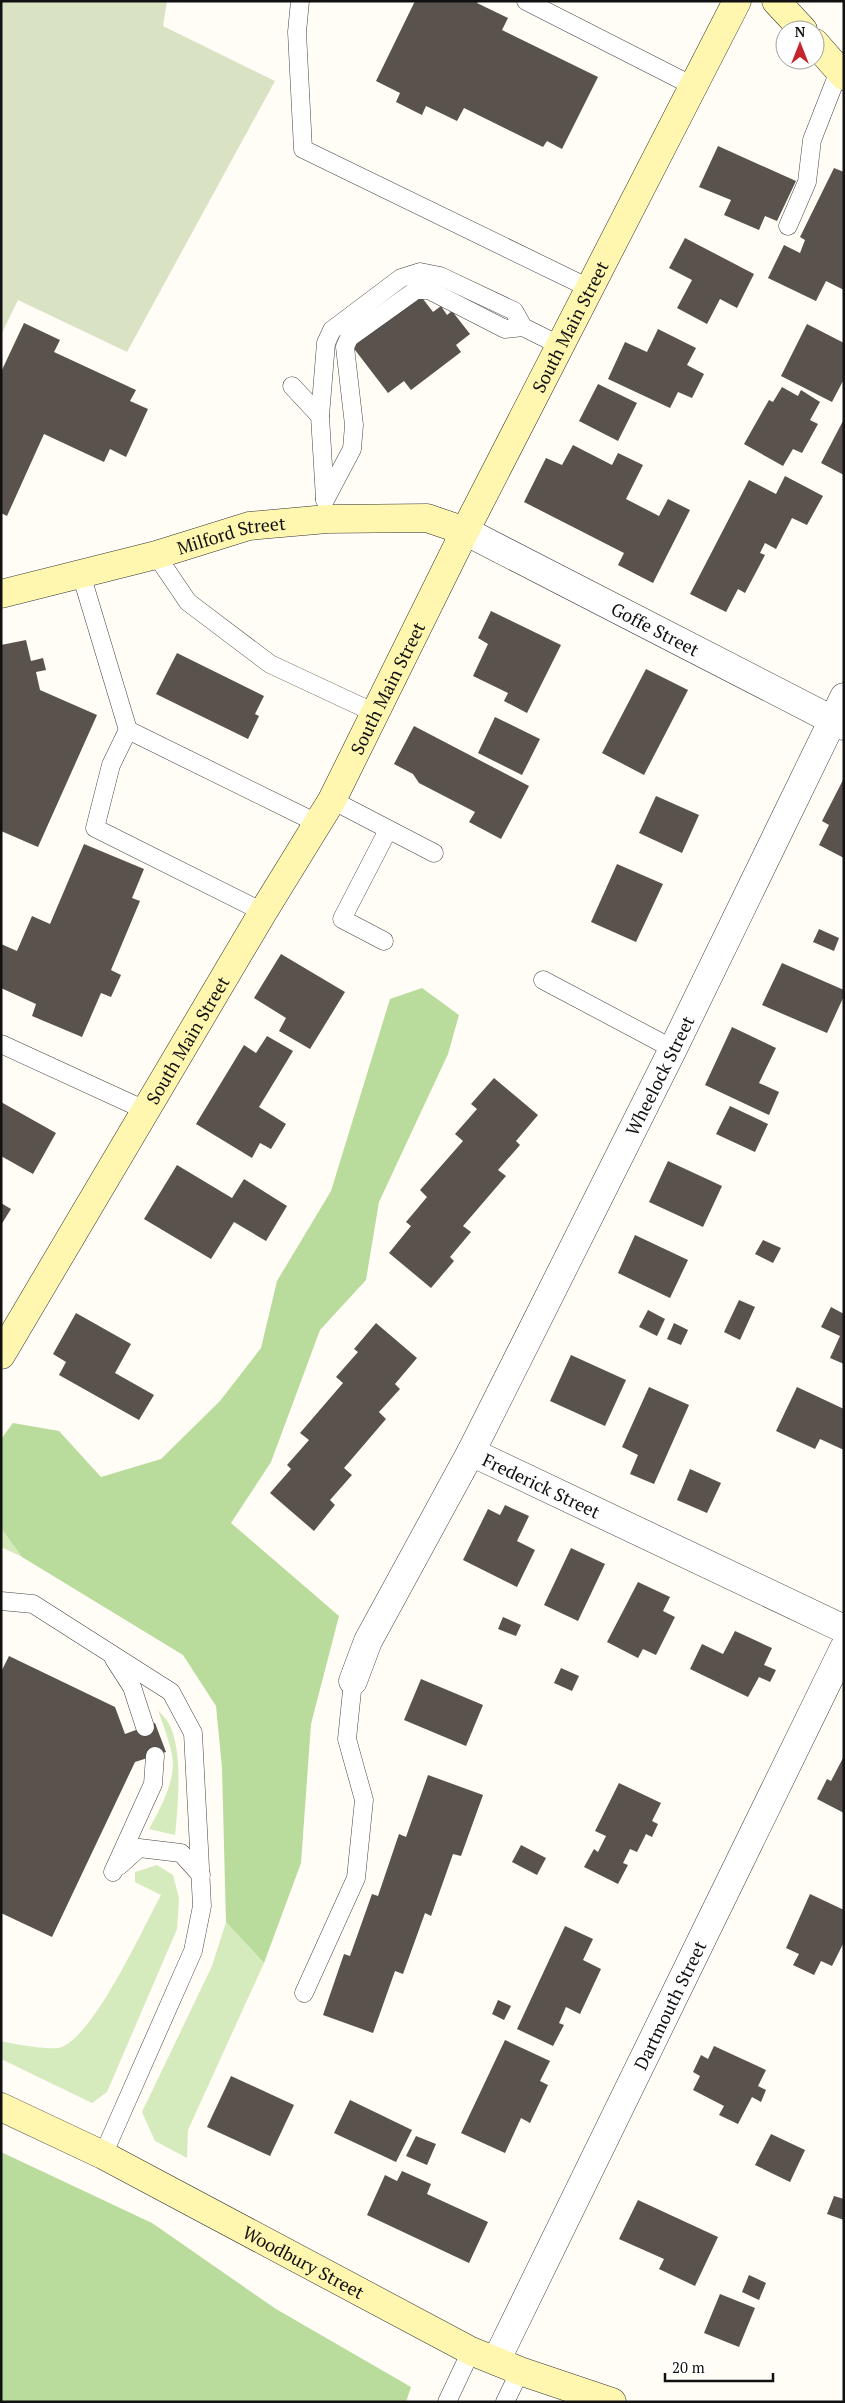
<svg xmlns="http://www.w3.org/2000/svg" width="845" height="2403" font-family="'PT Serif',serif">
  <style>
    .green { fill: #d5ebbd }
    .forest { fill: #b9dc9c }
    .cemetery { fill: #d9e3c4 }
    .building { fill: #5a524d }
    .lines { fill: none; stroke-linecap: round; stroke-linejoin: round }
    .lane-casing { stroke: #444; stroke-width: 19 }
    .street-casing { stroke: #444; stroke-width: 29 }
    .secondary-casing { stroke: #333; stroke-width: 29 }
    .lane { stroke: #fff; stroke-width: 18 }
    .street { stroke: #fff; stroke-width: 28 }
    .secondary { stroke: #fff6b0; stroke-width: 28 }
    .labels { text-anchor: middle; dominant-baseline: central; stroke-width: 5; stroke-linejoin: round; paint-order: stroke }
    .street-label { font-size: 18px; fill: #111; stroke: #fff }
  </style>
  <rect width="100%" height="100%" fill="#fffdf5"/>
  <g class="green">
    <path d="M1,1528L22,1557L1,1547Z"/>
    <path d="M158,1710C162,1715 168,1720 170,1726C183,1752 178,1806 175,1835L149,1829C160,1809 177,1779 172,1755C169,1740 163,1725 158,1710Z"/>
    <path d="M157,1865L173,1875L179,1898L177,1929L107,2092L92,2103L1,2059V2041C12,2044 53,2051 62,2047C96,2032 142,1930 161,1895L135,1882V1872Z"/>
    <path d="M226,1922L264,1963L188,2130L187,2158L155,2141L142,2112L212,1966Z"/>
  </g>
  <g class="forest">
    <path d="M422,988L459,1015L448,1054L379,1202L366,1280L320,1330L271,1462L231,1523L339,1616L311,1724L301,1863L264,1963L226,1922L222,1768L216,1706L183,1655L22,1557L1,1528V1439L13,1423L59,1431L101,1477L161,1459L220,1401L261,1348L277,1281L331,1191L390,999Z"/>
    <path d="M1,2152L152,2223L276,2309L411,2387L406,2402H1Z"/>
  </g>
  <path class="cemetery" d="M1,1H167L163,26L275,81L127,352L18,300L1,335Z"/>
  <g class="building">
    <path d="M415,1H478L477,3L508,18L502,30L598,77L562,149L547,141L543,147L464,108L457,121L426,106L422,115L396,102L400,93L376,81Z"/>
    <path d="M718,146L796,181L777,221L765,216L759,230L724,215L731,200L699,187Z"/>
    <path d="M834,168L844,172V290L826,281L816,301L768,278L784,245L800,253L805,240L800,237Z"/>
    <path d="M685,238L754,274L737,308L720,299L707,324L677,308L692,280L669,268Z"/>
    <path d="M420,295L433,312L441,306L447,315L452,311L470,334L456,345L461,352L411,390L404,381L388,393L352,346Z"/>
    <path d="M24,323L60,340L54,352L136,390L130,401L148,409L126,457L110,449L104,462L44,434L7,516L1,513V372Z"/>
    <path d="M807,324L844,343V379L832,402L781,376Z"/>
    <path d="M658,329L696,348L687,365L704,374L692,398L678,392L670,408L608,379L625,342L647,352Z"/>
    <path d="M598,384L637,403L618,441L579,421Z"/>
    <path d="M782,387L798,396L801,390L820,402L810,420L818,424L802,453L793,449L783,466L744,444L769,400L773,402Z"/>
    <path d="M844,419V475L821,463Z"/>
    <path d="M573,445L612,465L618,453L643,465L626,499L659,516L668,499L690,510L653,583L618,565L624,553L524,502L546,458L562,465Z"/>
    <path d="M785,476L823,496L807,525L792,518L776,549L765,543L760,553L765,555L745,593L738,589L726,612L690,594L749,480L776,494Z"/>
    <path d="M491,611L561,645L527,713L504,701L508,693L473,676L488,644L478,638Z"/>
    <path d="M26,640L31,661L43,658L46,670L36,672L40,690L97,715L38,847L1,831V645Z"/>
    <path d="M177,653L264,696L255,714L259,716L248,739L156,694Z"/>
    <path d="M646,669L688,690L644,775L602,753Z"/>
    <path d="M495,717L540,739L522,775L478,753Z"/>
    <path d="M414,726L529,786L501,839L469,822L475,812L419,783L413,774L394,764Z"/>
    <path d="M844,778V858L819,845L829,825L822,821Z"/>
    <path d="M656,796L699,815L682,853L639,833Z"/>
    <path d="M84,844L144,869L132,898L140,901L111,970L121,975L111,997L101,993L82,1037L32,1016L36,1004L1,988V944L17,951L32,916L50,924Z"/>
    <path d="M617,864L663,884L636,942L591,922Z"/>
    <path d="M819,929L839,938L834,951L813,942Z"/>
    <path d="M281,954L345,992L310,1049L279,1031L286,1018L254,998Z"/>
    <path d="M782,963L844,990V996L827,1033L762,1005Z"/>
    <path d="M732,1027L776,1048L759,1083L779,1092L769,1115L705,1085Z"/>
    <path d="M267,1036L293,1051L259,1107L286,1124L271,1149L260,1143L252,1158L196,1124L244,1045L256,1053Z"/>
    <path d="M494,1078L538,1115L516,1141L520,1145L498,1170L506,1176L463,1226L471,1232L450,1257L454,1261L431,1288L389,1253L411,1226L406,1222L427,1197L420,1190L463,1141L455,1134L477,1109L471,1104Z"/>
    <path d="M1,1102L56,1133L33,1174L1,1156Z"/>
    <path d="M730,1106L768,1124L755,1152L716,1134Z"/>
    <path d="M668,1161L722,1186L703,1227L649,1202Z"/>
    <path d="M177,1165L232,1198L244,1179L287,1206L266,1241L234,1222L211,1259L144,1219Z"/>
    <path d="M1,1203L11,1209L1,1225Z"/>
    <path d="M635,1235L688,1260L670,1298L618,1273Z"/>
    <path d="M763,1240L781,1248L773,1263L755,1254Z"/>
    <path d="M739,1300L755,1307L740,1340L724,1332Z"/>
    <path d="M831,1307L844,1314V1364L830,1358L840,1336L821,1327Z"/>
    <path d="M648,1310L665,1319L657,1336L639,1327Z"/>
    <path d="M76,1313L131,1344L115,1373L154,1395L139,1420L59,1375L66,1362L53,1354Z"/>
    <path d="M376,1323L417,1358L395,1384L400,1389L379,1412L386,1419L344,1468L352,1475L330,1500L335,1505L314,1531L270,1493L291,1469L287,1465L309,1440L300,1433L343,1383L336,1377L358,1352L354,1349Z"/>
    <path d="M674,1323L688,1330L681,1345L667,1339Z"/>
    <path d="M571,1355L626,1380L605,1426L550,1401Z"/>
    <path d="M649,1387L689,1405L654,1484L630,1474L638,1455L622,1447Z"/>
    <path d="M797,1387L844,1409V1450L820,1439L815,1449L776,1431Z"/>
    <path d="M690,1469L721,1483L707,1513L677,1500Z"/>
    <path d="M505,1505L529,1516L517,1541L535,1550L517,1587L463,1560L488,1509L500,1515Z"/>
    <path d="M571,1548L605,1564L578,1621L544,1605Z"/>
    <path d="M638,1582L670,1597L663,1611L675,1617L656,1655L643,1649L638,1658L607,1642Z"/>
    <path d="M503,1617L521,1625L516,1636L498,1629Z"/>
    <path d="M735,1631L772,1648L764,1665L776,1670L770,1682L759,1677L748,1697L690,1669L702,1644L723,1654Z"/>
    <path d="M9,1656L115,1707L125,1734L155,1723L166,1752L135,1762L52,1937L1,1913V1672Z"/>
    <path d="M561,1668L579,1676L572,1691L554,1683Z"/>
    <path d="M421,1679L483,1705L466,1746L404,1720Z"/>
    <path d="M844,1756V1813L817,1799L827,1779L831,1781Z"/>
    <path d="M428,1775L483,1795L461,1856L453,1854L431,1916L425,1913L403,1974L395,1971L373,2033L323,2015L344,1954L350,1956L372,1894L378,1896L399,1834L406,1837Z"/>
    <path d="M619,1783L661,1803L652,1821L658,1824L652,1837L646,1834L637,1852L630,1849L623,1863L628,1865L618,1884L584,1867L594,1849L598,1852L606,1836L595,1831Z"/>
    <path d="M521,1845L546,1858L537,1875L512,1862Z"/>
    <path d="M810,1894L844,1910V1942L832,1966L821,1961L814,1975L793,1965L799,1954L786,1948Z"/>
    <path d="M565,1926L593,1939L583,1960L601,1969L580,2014L566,2007L559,2023L564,2025L553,2046L517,2029Z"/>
    <path d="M498,2000L511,2006L504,2020L492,2014Z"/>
    <path d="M505,2040L550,2061L540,2081L548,2085L530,2123L521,2118L505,2153L461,2133Z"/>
    <path d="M714,2046L766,2070L758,2086L766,2090L761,2102L752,2097L738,2124L719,2115L724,2106L693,2090L700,2076L693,2072L701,2055L708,2059Z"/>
    <path d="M231,2076L294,2105L270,2156L207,2127Z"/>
    <path d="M350,2100L412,2130L396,2162L334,2133Z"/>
    <path d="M771,2134L805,2150L790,2182L755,2165Z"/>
    <path d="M416,2136L436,2144L427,2165L406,2156Z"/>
    <path d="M402,2171L431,2184L427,2194L488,2222L469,2263L367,2215L385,2175L397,2181Z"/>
    <path d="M834,2196L844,2199V2220L827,2214Z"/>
    <path d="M638,2200L718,2237L695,2286L659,2269L664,2259L619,2239Z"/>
    <path d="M749,2275L766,2283L759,2300L742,2292Z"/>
    <path d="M720,2294L755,2308L739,2347L704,2333Z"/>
  </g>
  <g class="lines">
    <g class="lane-casing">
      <g id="lane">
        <path d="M300,1L297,32L303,149L591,289"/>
        <path d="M526,1L695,87"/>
        <path d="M788,226L807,182L812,140L839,71"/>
        <path d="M292,386L320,416L325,499"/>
        <path d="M320,416L326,343L332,330L401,278L420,272L440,276L514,311L523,327L561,346"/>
        <path d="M325,500L352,449L354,425L345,347L349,338L416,290H429L505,329L523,327"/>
        <path d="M156,555L188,602L270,664L375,713"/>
        <path d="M81,574L128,730"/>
        <path d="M332,800L434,853"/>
        <path d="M263,912L95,828L111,765L128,730L319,824"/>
        <path d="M384,941L342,919L388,830"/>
        <path d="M543,980L673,1049"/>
        <path d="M1,1044L147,1111"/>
        <path d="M1,1601L33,1604L171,1692L193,1733L202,1906L193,1951L103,2155"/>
        <path d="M114,1659L132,1687L145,1727"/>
        <path d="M119,1866L139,1848L181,1853L201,1875"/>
        <path d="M113,1872L153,1784L155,1756"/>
        <path d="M304,1993L356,1878L364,1800L347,1739L353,1681"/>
        <path d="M447,2402L471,2351"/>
        <path d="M505,2402L520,2371"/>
      </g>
    </g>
    <g class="street-casing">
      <g id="street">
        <path id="s1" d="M465,531L844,726"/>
        <path id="s2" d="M471,1452L844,1629"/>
        <path id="s3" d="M353,1681L368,1641L471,1452L673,1049L844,697"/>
        <path id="s4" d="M496,2361L844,1648"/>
      </g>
    </g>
    <g class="secondary-casing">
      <g id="secondary">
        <path d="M776,1L803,30"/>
        <path d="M815,43L844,76"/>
        <path id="s5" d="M1,594L156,555L249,526L327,519L427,518L465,531"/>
        <path id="s6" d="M1,1355L263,912L332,800L465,531L737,1"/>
        <path id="s7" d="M1,2107L103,2155L471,2351L520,2371L612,2402"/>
      </g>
    </g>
    <use href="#lane" class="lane"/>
    <use href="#street" class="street"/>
    <use href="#secondary" class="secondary"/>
  </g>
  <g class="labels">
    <g class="street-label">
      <text stroke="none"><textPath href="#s6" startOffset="1176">South Main Street</textPath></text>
      <text stroke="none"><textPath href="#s5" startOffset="238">Milford Street</textPath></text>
      <text stroke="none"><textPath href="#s1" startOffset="214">Goffe Street</textPath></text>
      <text stroke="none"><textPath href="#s6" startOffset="771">South Main Street</textPath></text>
      <text stroke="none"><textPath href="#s6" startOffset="366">South Main Street</textPath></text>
      <text stroke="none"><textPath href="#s3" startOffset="679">Wheelock Street</textPath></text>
      <text stroke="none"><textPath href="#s2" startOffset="78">Frederick Street</textPath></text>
      <text stroke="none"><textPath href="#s4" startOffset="396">Dartmouth Street</textPath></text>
      <text stroke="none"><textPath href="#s7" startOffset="340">Woodbury Street</textPath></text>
    </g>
  </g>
  <rect width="845" height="2403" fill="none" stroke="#111111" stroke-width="5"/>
  <g transform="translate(800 45)"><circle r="24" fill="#ffffff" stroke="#a0a0a0"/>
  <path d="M0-4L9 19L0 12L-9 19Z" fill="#c4262e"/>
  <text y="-8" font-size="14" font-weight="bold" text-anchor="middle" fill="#111111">N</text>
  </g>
  <path d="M665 2373v8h108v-8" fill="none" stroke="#111111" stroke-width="2.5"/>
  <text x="672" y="2373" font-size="15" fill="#111111" stroke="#ffffff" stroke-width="4" paint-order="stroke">20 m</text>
</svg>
